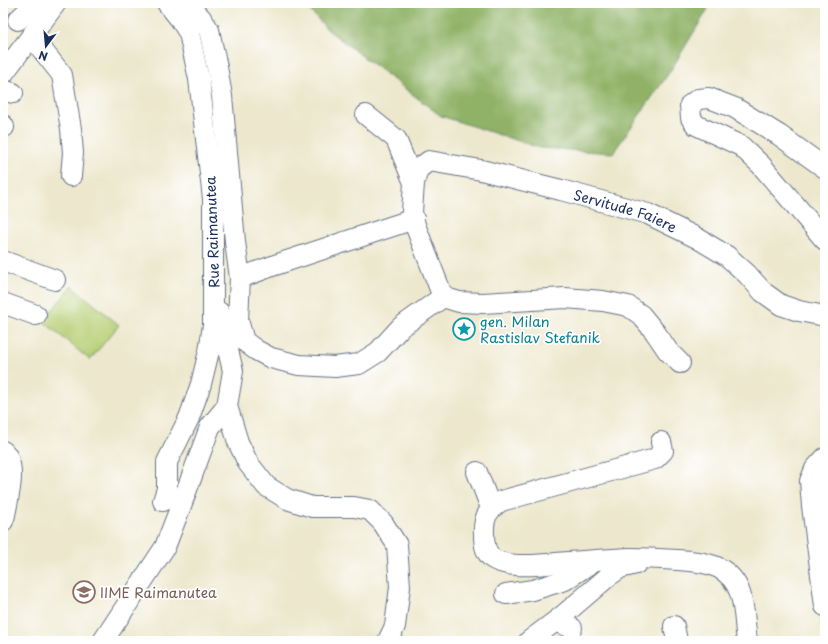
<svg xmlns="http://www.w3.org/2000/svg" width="828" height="644" font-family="'Playpen Sans',sans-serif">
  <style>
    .green { fill: #b6cf75; stroke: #687f6a }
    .forest { fill: #90b266; stroke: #567062 }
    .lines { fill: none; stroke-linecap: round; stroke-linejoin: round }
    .minor-casing { stroke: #647085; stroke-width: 22 }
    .minor { stroke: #fff; stroke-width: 20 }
    .labels { text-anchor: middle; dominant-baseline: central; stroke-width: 3.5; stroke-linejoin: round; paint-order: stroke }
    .street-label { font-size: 14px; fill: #1b2f5e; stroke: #fff }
    .culture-label { font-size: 14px; fill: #0d838f; stroke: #fff; text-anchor: start }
    .education-label { font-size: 14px; fill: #785e54; stroke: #fff; text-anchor: start }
  </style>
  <rect width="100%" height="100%" fill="#fff"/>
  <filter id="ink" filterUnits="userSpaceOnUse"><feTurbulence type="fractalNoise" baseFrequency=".025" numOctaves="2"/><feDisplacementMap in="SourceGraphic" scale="8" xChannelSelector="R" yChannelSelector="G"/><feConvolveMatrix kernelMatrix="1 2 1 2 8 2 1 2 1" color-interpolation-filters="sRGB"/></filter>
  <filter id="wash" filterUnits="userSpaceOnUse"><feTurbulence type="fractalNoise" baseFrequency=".012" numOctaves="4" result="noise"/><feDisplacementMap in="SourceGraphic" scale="16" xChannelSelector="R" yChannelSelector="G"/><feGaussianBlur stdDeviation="0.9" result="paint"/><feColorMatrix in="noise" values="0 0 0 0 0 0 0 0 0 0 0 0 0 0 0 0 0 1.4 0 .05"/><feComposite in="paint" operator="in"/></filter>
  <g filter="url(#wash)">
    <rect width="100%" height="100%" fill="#ede8cd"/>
    <path class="green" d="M72,286L119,325L90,360L43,321Z"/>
    <path class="forest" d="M303,3H701L708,9L669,73L613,153L540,148L441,116L328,30Z"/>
  </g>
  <g filter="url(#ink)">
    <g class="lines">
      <g class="minor-casing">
        <g id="minor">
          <path d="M187,3L201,18L209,30L217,67L222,96L235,242L240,278L275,265L414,219"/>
          <path d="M18,20L36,3"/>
          <path d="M32,37L62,75L71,129L73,153L71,176"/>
          <path d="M3,74L56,3"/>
          <path d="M3,90L13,93"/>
          <path d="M366,115L396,139L414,183L412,212L415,225L443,297"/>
          <path d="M3,125L4,127"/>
          <path d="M825,168L779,135L735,108L709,98L698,99L690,105L691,118L696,125L741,146L761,165L825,240"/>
          <path id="s1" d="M414,183L418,169L429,161L481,170L561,190L648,214L697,238L727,256L747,274L763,292L781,305L799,311L825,316"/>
          <path d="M3,261L55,280"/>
          <path d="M240,278L238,320L244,341L256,350L271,358L299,365L335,367L359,364L378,352L401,327L443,297"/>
          <path d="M443,297L459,302L483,303L565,298L603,301L628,306L641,315L655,332L668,351L680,363"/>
          <path d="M3,303L36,315"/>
          <path d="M219,312L233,371L227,406L238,442L248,463L266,486L287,499L312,507H354L370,510L383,523L397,545L400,587L395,626L388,641"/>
          <path d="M661,442L663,451L655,459L501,501C488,510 483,517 484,534C484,544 485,555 495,560C511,568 539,565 556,563C581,561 606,559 631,558C647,558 662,559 677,560C691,561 706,562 719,568C747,583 743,614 747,641"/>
          <path d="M3,451C18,465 8,498 5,515L3,521"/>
          <path d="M825,458L815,469L810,481L812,506L825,606"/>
          <path d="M477,472L491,508"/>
          <path d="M163,501L167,489V462L189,418L201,384L209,351L213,325V199L199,79L189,33L180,19L167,3"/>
          <path d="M506,594L533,590L565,580L594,561"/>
          <path d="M674,626L677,641"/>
          <path d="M572,628L562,624L561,617L610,575L620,568L636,564"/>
          <path d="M103,641L165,547L182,503L210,427L227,406"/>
          <path d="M529,641L561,617"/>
        </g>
      </g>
      <use href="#minor" class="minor"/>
    </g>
  </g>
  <defs>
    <g id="sight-ring" transform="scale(1.15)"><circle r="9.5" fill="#fff" stroke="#0f9aa8" stroke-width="1.5"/><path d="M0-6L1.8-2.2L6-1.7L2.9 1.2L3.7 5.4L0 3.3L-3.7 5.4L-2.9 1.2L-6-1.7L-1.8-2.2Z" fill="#0f9aa8"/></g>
    <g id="school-ring" transform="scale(1.15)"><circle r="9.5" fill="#fff" stroke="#8d6e63" stroke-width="1.5"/><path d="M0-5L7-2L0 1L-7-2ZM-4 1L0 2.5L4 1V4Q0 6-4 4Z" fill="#8d6e63"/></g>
  </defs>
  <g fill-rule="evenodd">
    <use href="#sight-ring" x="464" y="329"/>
    <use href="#school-ring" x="84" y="592"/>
  </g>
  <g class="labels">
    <g class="street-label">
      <text stroke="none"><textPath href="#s1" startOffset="231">Servitude Faiere</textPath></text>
      <text transform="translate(212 232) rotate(-92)">Rue Raimanutea</text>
    </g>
    <g class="culture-label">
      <text x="480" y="321">gen. Milan<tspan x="480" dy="16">Rastislav Stefanik</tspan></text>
    </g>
    <g class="education-label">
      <text x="100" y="592">IIME Raimanutea</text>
    </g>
  </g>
  <rect width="828" height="644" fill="none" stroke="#fff" stroke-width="16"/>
  <g transform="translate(46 46) rotate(196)" stroke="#ffffff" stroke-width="3" paint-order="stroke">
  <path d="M0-3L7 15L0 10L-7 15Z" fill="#1b2f5e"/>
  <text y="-6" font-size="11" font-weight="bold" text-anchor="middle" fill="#1b2f5e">N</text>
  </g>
</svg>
